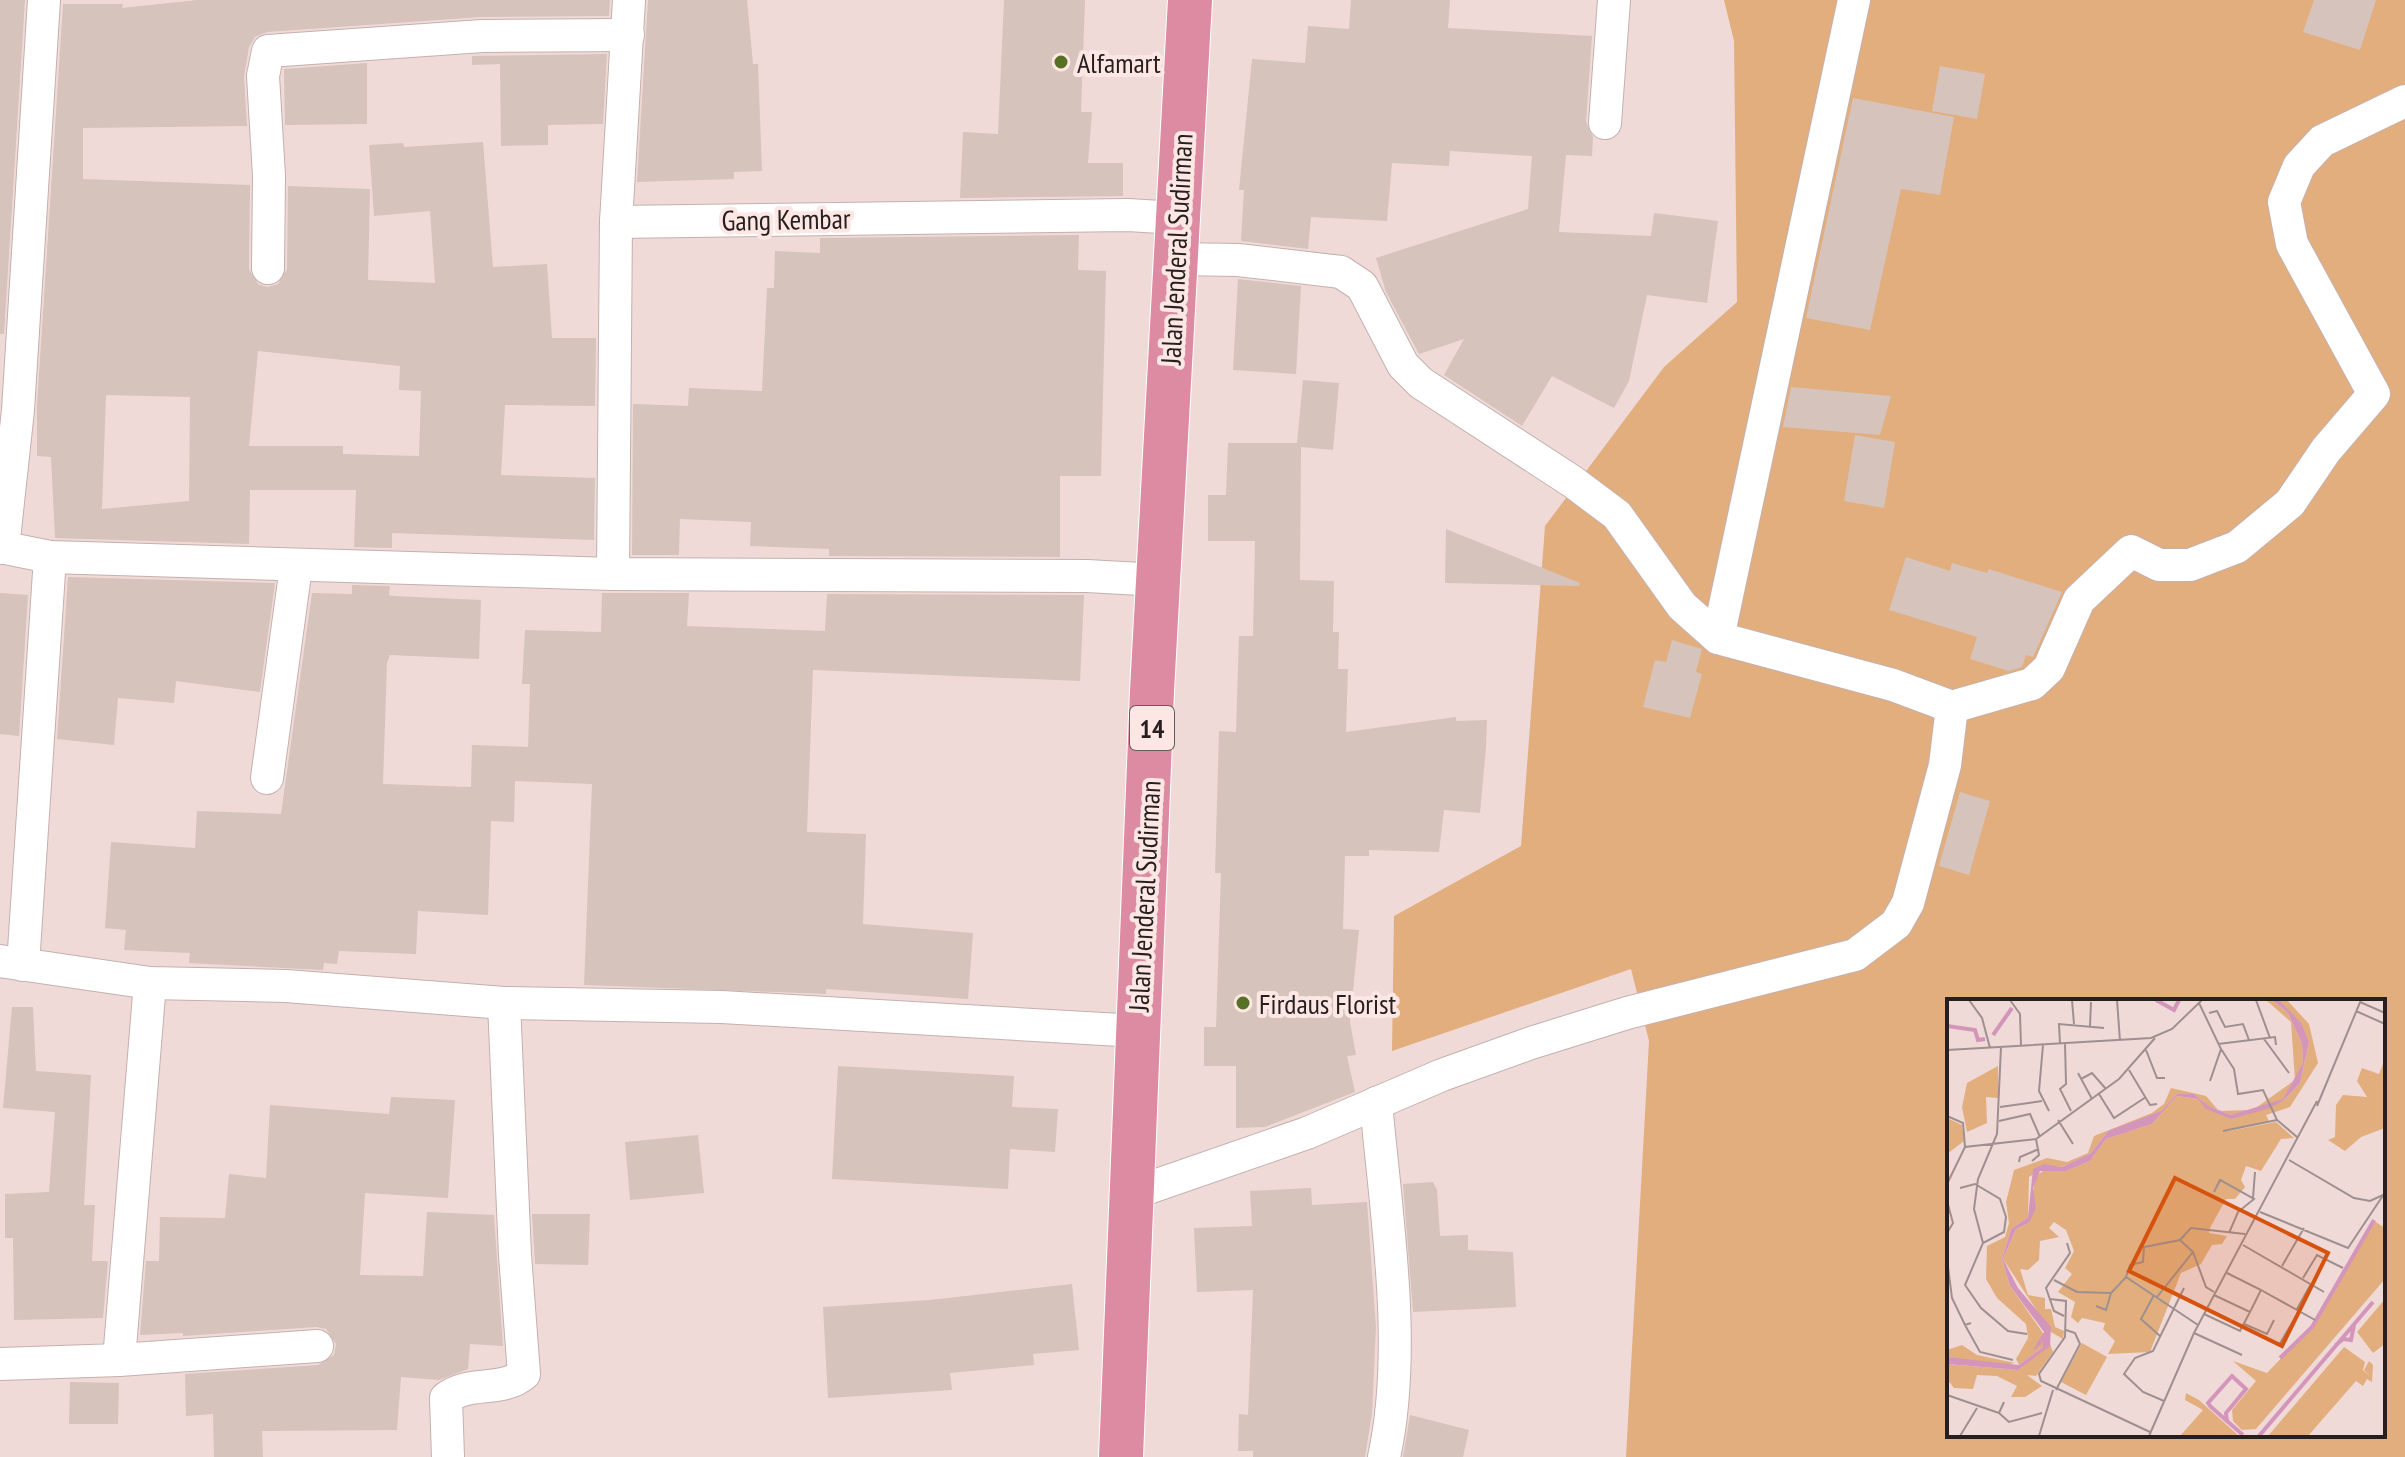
<svg xmlns="http://www.w3.org/2000/svg" width="2405" height="1457" font-family="'PT Sans Narrow',sans-serif">
  <style>
    .green { fill: #e2ae7d; fill-rule: evenodd }
    .building { fill: #d6c3bb; fill-rule: evenodd }
    .lines { fill: none; stroke-linecap: round; stroke-linejoin: round }
    .minor-casing { stroke: #c5b0ae; stroke-width: 34 }
    .trunk-casing { stroke: #fff; stroke-width: 46 }
    .minor { stroke: #fff; stroke-width: 32 }
    .trunk { stroke: #dc8ba2; stroke-width: 44 }
    .poi-dot { fill: #567124; stroke: #fce7e5; stroke-width: 3 }
    .labels { text-anchor: middle; dominant-baseline: central; stroke-width: 8; stroke-linejoin: round; paint-order: stroke }
    .shield { fill: #fce7e5; stroke: #665b5a; stroke-width: 2 }
    .shield-label { font-size: 26px; font-weight: bold; fill: #261f1e }
    .poi-label { font-size: 28px; fill: #261f1e; stroke: #fce7e5; text-anchor: start }
    .street-label { font-size: 28px; fill: #261f1e; stroke: #fce7e5 }
    .inset-river { fill: none; stroke: #d495bb; stroke-width: 4 }
    .inset-road { fill: none; stroke: #9f8f8e; stroke-width: 2 }
    .view { fill: #d5530e; fill-opacity: 0.15; stroke: #d5530e; stroke-width: 4 }
    .inset-edge { fill: none; stroke: #261f1e; stroke-width: 4 }
  </style>
  <rect width="100%" height="100%" fill="#efdad8"/>
  <path class="green" d="M1724,0H2405V1457H1626L1649,1041L1631,969L1392,1051L1394,916L1521,846L1545,526L1664,367L1737,302L1734,41ZM1949,1001H2383V1435H1949Z"/>
  <g class="building">
    <path d="M0,0H25L4,334H0Z"/>
    <path d="M198,0H610L609,16L481,17L267,32L255,37L249,47L244,77L247,126L83,128V179L250,185L249,269L258,284L267,287L278,284L287,269L288,186L370,189L368,280L435,283L430,211L374,216L369,145L403,143L404,147L483,142L493,267L547,264L552,338H596L595,406L505,405L501,475L595,478L594,540L392,533V548L354,547L356,490H250L249,544L55,538L51,457L37,456V405L63,4H123L122,8ZM258,351L400,366L399,390L421,391L419,456L343,454V446H249ZM106,395L190,397L189,501L102,509Z"/>
    <path d="M648,0H747L753,64H758L762,171L734,172V179L637,182Z"/>
    <path d="M1004,0H1085L1081,112H1092L1088,163H1123V196L960,198L963,132L998,134Z"/>
    <path d="M1351,0H1450L1448,28L1592,36L1586,122L1593,137L1592,156L1566,155L1559,232L1651,236L1654,213L1718,221L1707,303L1647,295L1629,381L1614,408L1552,376L1522,426L1444,375L1464,339L1419,354L1386,292L1376,258L1528,209L1532,156L1450,151L1449,166L1392,163L1387,221L1311,217L1308,249L1241,241L1244,190H1239L1252,59L1305,63L1308,26L1349,29Z"/>
    <path d="M2314,0H2376L2360,50L2303,32Z"/>
    <path d="M607,54L603,124L548,125V145L501,146L500,64L472,65V56Z"/>
    <path d="M367,63V124L285,125L284,69Z"/>
    <path d="M1940,66L1985,74L1977,119L1932,111Z"/>
    <path d="M1853,98L1954,117L1940,195L1901,189L1870,330L1806,318Z"/>
    <path d="M1079,235L1078,270L1106,271L1101,476H1060V557L829,556V549L750,546L751,522L680,519L679,555H632L633,404L688,406L689,388L762,391L767,288H774L775,251L820,253V238Z"/>
    <path d="M1238,279L1301,286L1296,374L1233,370Z"/>
    <path d="M1303,380L1339,383L1333,450L1301,447L1300,580L1334,581L1333,632H1339L1338,669H1348L1346,732L1456,717V721L1487,720L1486,747L1480,813L1444,810L1439,852L1369,850V856H1345L1343,929L1359,930L1350,1022L1356,1055L1347,1056L1355,1092L1265,1127L1236,1128V1066H1204V1027H1216L1221,873H1215L1219,731L1236,732L1239,636H1253L1255,541H1208V495H1226L1228,443H1297Z"/>
    <path d="M1791,387L1891,396L1880,435L1783,427Z"/>
    <path d="M1855,435L1895,442L1884,508L1844,501Z"/>
    <path d="M1446,529L1580,583L1579,586L1445,583Z"/>
    <path d="M1906,557L1950,571L1952,563L1987,573L1989,569L2062,592L2033,657L2026,655L2022,667L2009,671L1970,659L1977,637L1889,610Z"/>
    <path d="M68,577L275,583L260,692L176,681L174,703L118,698L114,745L57,739Z"/>
    <path d="M352,585L390,586L389,595L393,596L481,600L479,659L390,655L387,663L383,784L471,787L472,745L528,747L530,684H522L525,630L601,632L602,593H689L687,626L825,631L827,594L1084,595L1080,681L813,670L807,832L866,834L863,924L973,933L968,999L826,989V994L584,985L592,784L515,781L514,822L491,821L488,915L418,911L416,954L339,951L337,964L324,963L323,970L189,963L190,953L124,950L126,930L105,928L111,842L195,848L197,811L281,814L312,593L352,594Z"/>
    <path d="M0,593L28,595L19,736L0,734Z"/>
    <path d="M1672,640L1702,649L1696,672L1702,674L1690,718L1643,707L1655,660L1666,662Z"/>
    <path d="M1960,792L1990,801L1969,875L1939,866Z"/>
    <path d="M12,1007H33L36,1071L91,1075L84,1205H95L92,1261H108L103,1318L14,1320L13,1238H5V1194L49,1192L55,1112L3,1108Z"/>
    <path d="M838,1066L1014,1076L1012,1107L1058,1109L1055,1152L1010,1149L1008,1189L832,1179Z"/>
    <path d="M391,1097L455,1100L448,1198L365,1193L360,1275L423,1276L427,1212L494,1215L503,1346L470,1344L468,1369L439,1380L401,1377L397,1430L262,1431L263,1457H214L213,1414L186,1416L185,1374L318,1365L334,1355L336,1344L326,1329L316,1327L183,1336V1333L140,1335L146,1261H159L160,1217L225,1218L229,1174L266,1178L270,1105L389,1114Z"/>
    <path d="M698,1135L704,1193L630,1200L625,1142Z"/>
    <path d="M1433,1182L1437,1190L1440,1236L1468,1235V1250L1513,1252L1516,1307L1413,1312L1403,1184Z"/>
    <path d="M1311,1188L1312,1205L1367,1202L1376,1327L1372,1413L1365,1457H1253V1451H1238L1239,1414L1248,1415L1253,1290L1197,1292L1194,1228L1252,1226L1250,1191Z"/>
    <path d="M532,1214H590L588,1265L535,1264Z"/>
    <path d="M1072,1284L1079,1350L1033,1354L1034,1365L950,1373L952,1390L828,1398L823,1307L930,1300Z"/>
    <path d="M70,1382L119,1383L118,1424H69Z"/>
    <path d="M1410,1415L1469,1430L1463,1457H1403Z"/>
  </g>
  <g class="lines">
    <g class="minor-casing">
      <g id="minor">
        <path d="M629,0L616,222L1128,215L1177,218"/>
        <path d="M1605,123L1614,0"/>
        <path d="M616,222L613,574L1087,576L1159,580"/>
        <path d="M1175,259L1238,260L1341,272L1362,286L1403,365L1421,383L1573,482L1617,515L1682,606L1718,638L1893,685L1952,707L2032,684L2049,668L2079,600L2131,551L2159,565H2190L2237,547L2290,503L2326,450L2374,394L2292,244L2284,202L2299,166L2322,141L2405,101"/>
        <path d="M268,268L269,176L263,76L268,51L482,36L628,35"/>
        <path d="M0,547L50,557L613,574"/>
        <path d="M3,548L18,410L44,0"/>
        <path d="M1718,638L1854,0"/>
        <path d="M267,778L296,567"/>
        <path d="M0,961L150,983L286,986L504,1003L722,1007L1138,1031"/>
        <path d="M23,965L50,557"/>
        <path d="M1376,1103C1386,1214 1408,1349 1384,1457"/>
        <path d="M1131,1194L1307,1133L1442,1075L1531,1043L1627,1013L1855,955L1896,924L1908,903L1945,765L1952,707"/>
        <path d="M119,1360L317,1346"/>
        <path d="M0,1364L119,1360L150,983"/>
        <path d="M448,1457L446,1398C469,1380 502,1393 524,1374L515,1255L504,1003"/>
      </g>
    </g>
    <g class="trunk-casing">
      <path id="trunk" d="M1121,1457L1152,691L1190,0"/>
    </g>
    <use href="#minor" class="minor"/>
    <use href="#trunk" class="trunk"/>
  </g>
  <g class="poi-dot">
    <circle cx="1061" cy="62" r="8"/>
    <circle cx="1243" cy="1003" r="8"/>
  </g>
  <g class="labels">
    <rect class="shield" x="1130" y="706" width="44" height="44" rx="6"/>
    <g class="shield-label">
      <text x="1152" y="728">14</text>
    </g>
    <g class="poi-label">
      <text x="1077" y="62">Alfamart</text>
      <text x="1259" y="1003">Firdaus Florist</text>
    </g>
    <g class="street-label">
      <text transform="translate(786 219) rotate(-1)">Gang Kembar</text>
      <text transform="translate(1176 249) rotate(-87)">Jalan Jenderal Sudirman</text>
      <text transform="translate(1144 896) rotate(-87)">Jalan Jenderal Sudirman</text>
    </g>
  </g>
  <g transform="translate(1947 999)">
    <rect width="438" height="438" fill="#efdad8"/>
    <path d="M319,1H325L341,14L355,45L356,64L350,82L336,100L312,110L284,116L261,107L247,95H230L214,112L191,124L161,132L144,154L115,168L100,166L82,178L81,218L64,230L55,260L63,287L98,337L96,348L72,366L69,360L81,339L79,325L50,299L39,280L40,247L58,238L62,224L59,203L67,171L100,159L120,163L141,154L147,137L205,114L217,105L224,89L259,97L272,112L306,111L348,81L344,23ZM332,1H340L362,25L371,64L343,108L319,116L322,122L277,133L329,123L347,139L334,140L314,172L299,167L294,181L298,188L288,200H279L263,229L262,234L280,237L275,245L265,246L254,265L234,274L203,353L161,355L168,342L156,330L158,324L135,319L131,324L124,318L128,303L111,293L125,275L118,269L127,252L119,231L107,223L102,229L112,238L93,242L92,261L81,271L73,270L81,296L98,299V310H104L108,328L117,332L116,340L104,333L56,260L69,230L82,224L88,178L97,171L119,172L143,162L159,140L205,125L230,97L251,100L284,120L337,101L353,84L362,43ZM438,60V129L414,138L398,152L381,141L388,138L389,106L396,96L420,98L410,82L415,69L432,75ZM51,67V99L39,98L40,124L20,133L15,108L20,84ZM0,119L15,126L17,142L0,155ZM427,222L438,229V280L309,430L295,431L286,422L285,411L309,382L286,362L320,374L365,327ZM438,300V345L426,354L410,333ZM135,344L160,358L139,396L114,383ZM103,345L106,353L89,377L80,376L95,387L78,398H64L70,387L50,377L30,376L26,390L7,389L0,380V365L71,371ZM15,346L30,356L68,364L51,367L0,358V351ZM397,348L418,363L416,371L424,378L417,371L422,362L426,366L425,383L420,380L416,387L409,382L361,437H321ZM239,394L252,401L292,437H233L256,411L238,401Z" fill="#e2ae7d"/>
    <path d="M325,1H332L354,24L362,43L353,84L337,101L323,109L284,120L259,110L251,100L230,97L205,125L159,140L143,162L119,172H93L86,189L89,209L82,224L69,230L56,260L71,289L104,328L103,347L71,371L0,365V358L72,366L96,348V343L89,350L86,351L97,333L63,287L55,260L64,230L81,218L86,170L97,165L115,168L144,154L161,132L214,112L230,95H247L261,107L284,116L336,100L356,64L355,45L341,14Z" fill="#d495bb"/>
    <path class="inset-river" d="M209,1L227,11L232,1M0,27L28,31L31,41L38,40M46,36L65,9M389,346L396,340L404,341L407,326M333,359L365,328L427,221M280,422L279,414L299,390L285,377L261,404L263,407L280,422L296,436M312,437L426,303"/>
    <path class="inset-road" d="M22,1L35,19L43,49M63,1L73,15L74,46M125,1L127,25M170,1L173,42M309,1L323,39M413,3L438,14M252,4L274,50L263,82M409,12L438,25M262,14L270,12L278,28L296,25L302,41M143,27L144,3M317,40L342,74M113,45L112,25L157,29M118,45L119,85L113,90L124,112M271,45L328,38L329,46M96,46L92,92L102,112M54,48L50,135L31,180L27,210L36,244L18,286L34,309L61,332L80,335M274,50L287,70L291,95L316,91L330,121L350,138M0,51L204,39L225,30L255,1M199,51L210,79H218M182,71L203,106L210,105M131,74L145,100M134,80L145,74L159,90M152,95L167,119L199,98M370,107L414,1M53,108L95,102M0,117L16,124L18,148M111,121L126,145M52,122L83,115L93,138M276,132L330,121M342,161L407,199L423,202L436,196M85,162L92,156L89,140M72,163L73,158L92,150M0,185L18,148L89,140L172,80L208,39M13,189L28,185L53,200L59,218L57,233L36,244M267,193L273,181L307,200L291,213L282,234M306,199L308,173M0,202L6,224L0,234M313,213L401,249L437,195M233,241L246,253L259,288L267,293M296,246L377,293M0,260L5,299L18,326L24,324M335,267L357,229M280,274L314,291L303,313M179,278L183,266L196,263L197,248L233,241L244,229L298,235M356,279L370,256L396,269M107,281L130,293L164,294M314,291L368,321M207,296L194,320L213,337M210,298L246,253M103,300L119,302L118,338L92,375L94,382L203,433M149,307L159,311L164,294L179,278L251,326M350,310L364,285M257,315L293,332L303,313L267,296M117,317L107,312L99,289L123,254L120,244M297,325L320,335L327,321M18,326L33,353L66,361M247,334L295,356M332,346L352,312M109,391L133,345L128,334L119,331M0,396L52,414M217,402L196,393L177,375L188,359L206,352L237,289M57,403L52,414L62,423L95,414M13,437L30,409M92,437L106,391M202,437L247,334L370,102"/>
    <path class="view" d="M228,179L381,254L335,347L182,272Z"/>
    <rect width="438" height="438" class="inset-edge"/>
  </g>
</svg>
